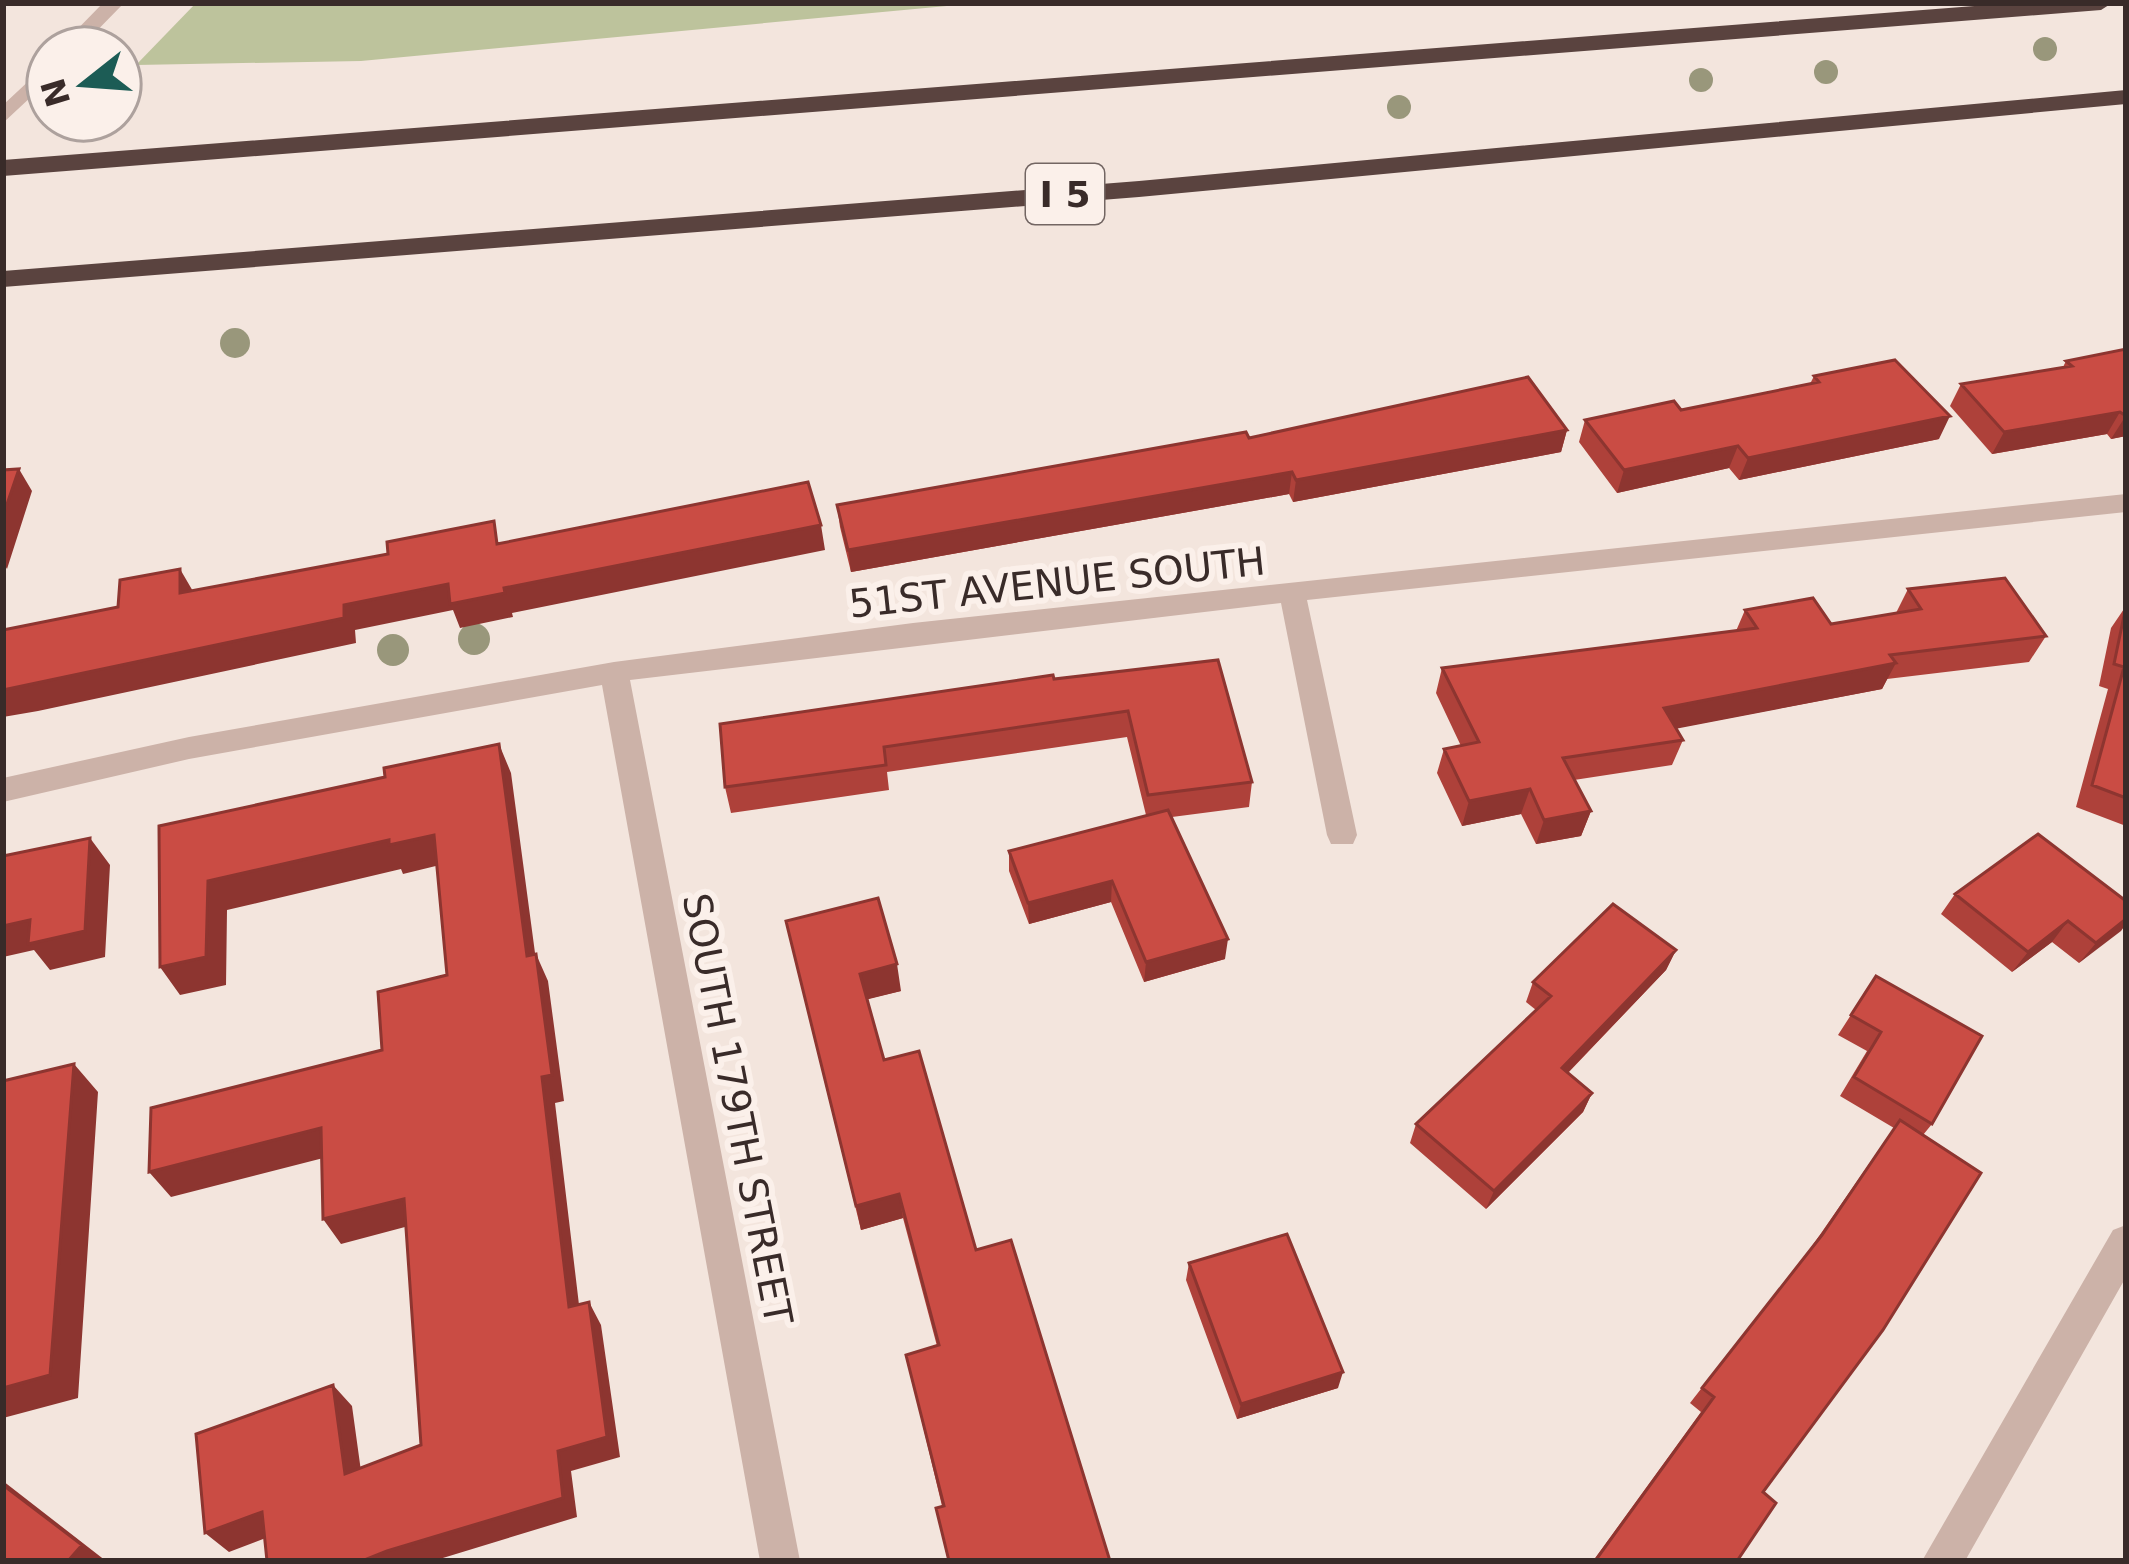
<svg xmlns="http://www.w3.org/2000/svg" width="2129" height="1564" viewBox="0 0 2129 1564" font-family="'DejaVu Sans',sans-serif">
	<rect width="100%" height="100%" fill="#f3e5dd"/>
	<path fill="#bdc39c" d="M196,3h783l-618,58 -225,4z"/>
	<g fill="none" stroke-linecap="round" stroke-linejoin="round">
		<path fill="#ccb2a8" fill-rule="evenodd" d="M103,3h21l-44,45h-21z
			M48,63v18l-45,42v-18z
			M2126,494v18l-819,88 50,235 -4,9h-22l-4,-9 -46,-232 -651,77 170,881h-40l-158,-876 -413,74 -186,43v-24l186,-41 425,-75 299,-39z
			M2126,1225v52l-161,284h-43l191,-331z"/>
		<path fill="#5a433f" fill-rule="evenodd" d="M2013,3h99l-11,7 -2098,166v-16z
			M2126,90v14l-987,93 -1136,90v-16l1136,-90z"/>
	</g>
	<g fill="#99977b">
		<circle cx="2045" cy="49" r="12"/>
		<circle cx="1826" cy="72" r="12"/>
		<circle cx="1701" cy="80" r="12"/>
		<circle cx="1399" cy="107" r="12"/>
		<circle cx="235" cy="343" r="15"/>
		<circle cx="474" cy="639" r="16"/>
		<circle cx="393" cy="650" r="16"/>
	</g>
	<path fill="#ae413a" d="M2126,349v87l-15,3 -4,-5 -115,20 -42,-48 11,-22 102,-17 3,-6z
		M1814,376l125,63 -200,41 -10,-12 -112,25 -38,-51 6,-22 96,-10 129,-26z
		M1567,430l-6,22 -268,50 -4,-8 -438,78 -11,-45 -3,-22 412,-67z
		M1908,589l138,47 -17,26 -142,17 -5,10 -206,39 7,12 -11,25 -98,15 17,31 -10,25 -45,8 -15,-30 -59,12 -25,-53 7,-24 17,-3 -25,-53 6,-25 294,-37 9,-21 86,14 65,-11z
		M2126,606v220l-50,-19 32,-118 -9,-3 12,-58z
		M1218,660l34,122 -3,25 -77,10 53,142 -81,23 -33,-80 -82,22 -20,-53v-20l137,-36 -19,-78 -240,35 2,18 -158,23 -6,-26 329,-108z
		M1955,894l171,7v23l-47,39 -27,-21 -40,30 -71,-58z
		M792,948l109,43 -34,8 17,61 92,190 134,311h-162l-12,-53 6,-2 -36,-151 31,-9 -34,-128 -42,12z
		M1676,950l-10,20 -98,103 24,20 -9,19 -97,97 -76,-66 6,-19 120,-114 -10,-8 7,-20z
		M1876,976l56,148 -9,11 -160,357 -26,69h-144l108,-149 -11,-9 118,-151 86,-124 -54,-32 27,-45 -29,-16z
		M1189,1263l149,125 -101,31 -51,-139z"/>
	<path fill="#8d3530" d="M2120,412l-13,22 -115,20 12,-22z
		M1950,416l-11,23 -200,41 9,-22z
		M2126,416v20l-15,3 14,-22z
		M1567,430l-6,22 -268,50 3,-22z
		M1738,446l-9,22 -112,25 7,-23z
		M19,469l13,22 -25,78 -4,-7v-46z
		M1292,472l-3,22 -438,78 -3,-22z
		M821,525l4,25 -313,63 1,4 -53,11 -7,-18 -98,20 1,13 -318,68 -35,6v-27l341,-85 104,-21 56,4z
		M180,569l14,24h-14z
		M1896,663l-14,26 -228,44 10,-25z
		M499,744l12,29 28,210 -12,-27z
		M1530,789l-9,25 -59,12 7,-25z
		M1591,811l-10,25 -45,8 8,-24z
		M434,835l14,28 -45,11 -2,-5 -174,41 -1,75 -46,10 -20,-28 48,-86 181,-41z
		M90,838l20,27 -5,92 -55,13 -16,-20 -31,7v-31l27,-6z
		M1112,881l-1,21 -82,22 -1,-21z
		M2126,919v5l-5,7 -42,32 17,-20z
		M2068,921l-16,21 -40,30 16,-20z
		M1228,939l-3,20 -81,23 2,-20z
		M1676,950l-10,20 -113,118 9,-20z
		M536,954l12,27 16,120 -9,2 27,227 -13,-23 -27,-230z
		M897,964l4,27 -36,9 -5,-26z
		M74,1064l24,28 -20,306 -75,20v-30z
		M1592,1093l-9,19 -97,97 8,-18z
		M321,1128l18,26 -168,43 -22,-25z
		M899,1194l4,24 -42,12 -5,-24z
		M404,1199l16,24 -79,21 -18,-25z
		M589,1302l12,23 19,132 -49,14 6,46 -144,44h-71l25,-10 171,-100z
		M1343,1372l-5,16 -101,31 4,-15z
		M333,1385l19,21 12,87 -19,-19z
		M3,1481l103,80h-38l-65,-76z
		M262,1512l22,19 -55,21 -24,-19z"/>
	<path fill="#ca4c44" stroke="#8d3530" stroke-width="3" d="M2126,349v67l-6,-4 -116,20 -43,-48 111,-18 -6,-5z
		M1895,360l55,56 -202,42 -10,-12 -114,24 -39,-50 89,-19 7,9 138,-28 -5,-6z
		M1528,377l39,53 -271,50 -4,-8 -444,78 -11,-45 409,-73 3,6z
		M19,469l-16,47v-46z
		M808,482l13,43 -317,63 1,5 -55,11 -2,-20 -104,21v13l-341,72v-60l115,-23 2,-27 60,-11v24l208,-39 -1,-12 107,-21 3,23z
		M2005,578l41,58 -156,19 6,8 -232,45 19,32 -120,18 28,53 -47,9 -14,-31 -61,12 -25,-52 35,-7 -37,-74 315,-40 -12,-18 68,-12 18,26 90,-15 -13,-20z
		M2126,606v192l-34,-13 32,-118 -10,-3z
		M1218,660l34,122 -104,13 -20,-84 -244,36 2,18 -161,22 -5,-63 333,-49 1,4z
		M499,744l28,212 9,-2 16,121 -10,2 27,230 20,-5 18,135 -49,14 5,47 -176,53 -25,10h-95l-5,-49 -57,21 -9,-99 137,-49 12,89 76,-29 -17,-246 -81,20 -2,-91 -172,44 2,-64 231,-58 -4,-58 69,-17 -13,-140 -45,10v-5l-181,41 -2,76 -46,10 -1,-141 226,-49 -1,-9z
		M1168,810l60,129 -82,23 -34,-81 -84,22 -19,-52z
		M2038,834l88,67v18l-30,24 -28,-22 -40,31 -73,-58z
		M90,838l-5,93 -57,13 2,-24 -27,6v-70z
		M878,898l19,66 -37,10 24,86 35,-9 57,199 35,-10 99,321h-161l-13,-53 8,-2 -38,-151 33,-10 -40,-151 -43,12 -70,-285z
		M1613,904l63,46 -114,118 30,25 -98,98 -78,-67 135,-128 -18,-14z
		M1876,976l106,60 -50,88 -78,-47 27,-45 -30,-17z
		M74,1064l-24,311 -47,13v-307z
		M1900,1120l81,53 -98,157 -120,162 13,11 -39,58h-142l119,-164 -12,-9 120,-153z
		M1287,1234l56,138 -102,32 -52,-141z
		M3,1485l79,60 -14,16h-65z"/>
	<g text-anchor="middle" stroke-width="12" stroke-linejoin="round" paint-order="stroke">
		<rect fill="#fbf0ea" stroke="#736663" stroke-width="3" x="1026" y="164" width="78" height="60" rx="9"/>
		<g font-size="36" font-weight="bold" fill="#392b29">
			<text x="1065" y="207">I 5</text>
		</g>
		<g font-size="39" fill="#392b29" stroke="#fbf0ea">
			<text transform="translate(1057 582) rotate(-6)" y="14">51ST AVENUE SOUTH</text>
			<text transform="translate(738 1109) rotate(79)" y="14">SOUTH 179TH STREET</text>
		</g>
	</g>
	<rect width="2129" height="1564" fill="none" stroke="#392b29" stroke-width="12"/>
	<g transform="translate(84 84) rotate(253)"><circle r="57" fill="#fbf0ea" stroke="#ada19d" stroke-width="3"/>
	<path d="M0-9L21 45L0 30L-21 45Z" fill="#1c5c55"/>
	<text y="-18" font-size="33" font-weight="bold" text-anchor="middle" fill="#392b29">N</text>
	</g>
</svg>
